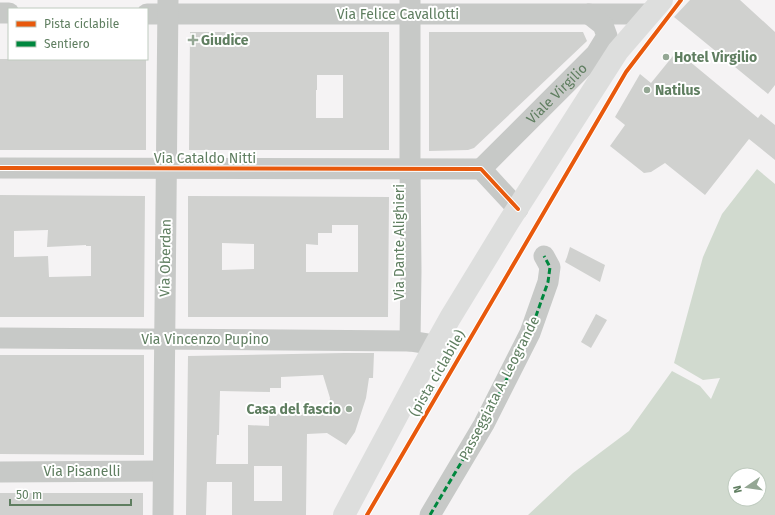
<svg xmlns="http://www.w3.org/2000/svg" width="775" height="515" viewBox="0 0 775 515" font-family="'Fira Sans',sans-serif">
	<rect width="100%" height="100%" fill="#f5f3f4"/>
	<path fill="#d1dacf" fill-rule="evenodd" d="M757,169l18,15v331h-247l45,-42 56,-42 43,-60 28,15 11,13 9,-21 -17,2 -29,-17 29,-106 19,-43zM735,475h24v24h-24z"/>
	<path fill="#d0d1cf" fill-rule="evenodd" d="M690,0h50l35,32v53l-7,9 -94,-77z
		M190,32h199v118h-200zM317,75h26v43h-27v-28h1z
		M429,32h154l4,9 -113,107 -6,2 -39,1z
		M677,51l81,67 3,-4 14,11v35l-26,-21 -44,56 -40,-32 -14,9 -7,1 -34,-27 15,-21 -10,-8 25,-43 11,9z
		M0,59h146v91h-146z
		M0,195l145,1 -1,121h-144zM48,230l-1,17 39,-2v1h5v30l-42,1 -1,-21 -34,1v-26z
		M188,196l201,1 -1,120h-200zM332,225h26v47h-52v-28l12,1v-12h14zM222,243l32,1v25l-32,1z
		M570,247l35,18 -5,17 -35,-20 2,-5z
		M596,314l11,6 -16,28 -10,-6z
		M344,353h30l-1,25h-4l-3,20 -11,34 -9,13 -19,-12 -20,1 -1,81h-74v-33h-25l-1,33h-20l2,-159zM323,375l7,23 -1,7 -3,4 -6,3 -51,2v12l-21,-1v39h-32l1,-29h2l1,-44 50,1v-4h11v-11zM254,466h28v35h-28z
		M0,355h144v100l-144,-1z
		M0,493h143v22h-143z"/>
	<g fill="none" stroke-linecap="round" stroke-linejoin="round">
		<g stroke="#c7c9c7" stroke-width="21">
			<path d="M0,13h9"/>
			<path d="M147,14h503"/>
			<path d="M0,168l481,1 37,40"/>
			<path id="s1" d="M481,169l115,-115 11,-18 -4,-11 -14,-11"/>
			<path d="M0,338l410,3 25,4"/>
			<path d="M410,341l1,-70 -1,-102v-168"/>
			<path d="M0,472l163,-1"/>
			<path d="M163,515l5,-515"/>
			<path d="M430,515l54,-91 46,-91 18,-51 2,-15 -6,-11"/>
		</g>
		<path stroke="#dddedd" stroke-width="22" d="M344,515l91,-170 15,-27 58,-95 110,-172 44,-51"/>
		<path stroke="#00873e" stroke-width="3" stroke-dasharray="6 3" stroke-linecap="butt" d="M430,515l54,-91 46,-91 18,-51 2,-15 -6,-11"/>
		<g stroke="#fff" stroke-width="6">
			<path id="cycleway" d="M0,168l481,1 37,40
				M367,515l259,-443 55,-72"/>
		</g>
		<use href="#cycleway" stroke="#e8590c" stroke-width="4"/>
	</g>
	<g fill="#94a794" stroke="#fff" stroke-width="1.5">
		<path d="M191 34h4v4h4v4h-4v4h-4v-4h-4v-4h4z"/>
		<circle cx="666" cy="57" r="4"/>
		<circle cx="647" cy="90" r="4"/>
		<circle cx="349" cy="409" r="4"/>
	</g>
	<g text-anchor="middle" stroke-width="4" stroke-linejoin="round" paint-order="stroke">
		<g font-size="14" fill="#5f7e60" stroke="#fff">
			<text x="398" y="19">Via Felice Cavallotti</text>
			<text dy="5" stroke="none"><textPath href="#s1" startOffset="107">Viale Virgilio</textPath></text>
			<text x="205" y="163">Via Cataldo Nitti</text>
			<text transform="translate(399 242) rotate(-90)" y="5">Via Dante Alighieri</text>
			<text transform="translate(165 258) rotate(-89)" y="5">Via Oberdan</text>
			<text x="205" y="344">Via Vincenzo Pupino</text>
			<text transform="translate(437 373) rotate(-60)" y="5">(pista ciclabile)</text>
			<text transform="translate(499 388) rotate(-63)" y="5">Passeggiata A. Leogrande</text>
			<text x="82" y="476">Via Pisanelli</text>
		</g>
		<g font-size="14" font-weight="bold" fill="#5f7e60" stroke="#fff" text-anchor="start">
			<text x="201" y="45">Giudice</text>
			<text x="674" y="62">Hotel Virgilio</text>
			<text x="655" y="95">Natilus</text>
			<text x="341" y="414" text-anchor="end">Casa del fascio</text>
		</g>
	</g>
	<rect x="8" y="8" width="140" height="52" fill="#ffffff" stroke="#bfcbbf"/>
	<rect x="16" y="21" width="20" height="6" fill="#e8590c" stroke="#bfcbbf"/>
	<text x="44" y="28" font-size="12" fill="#5f7e60">Pista ciclabile</text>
	<rect x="16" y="41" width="20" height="6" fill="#00873e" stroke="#bfcbbf"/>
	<text x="44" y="48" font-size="12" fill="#5f7e60">Sentiero</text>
	<g transform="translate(747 487) rotate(257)"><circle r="19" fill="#ffffff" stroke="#bfcbbf"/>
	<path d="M0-3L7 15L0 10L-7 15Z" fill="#94a794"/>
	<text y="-6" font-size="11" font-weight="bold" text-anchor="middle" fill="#5f7e60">N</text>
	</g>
	<path d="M10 499v6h121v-6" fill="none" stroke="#5f7e60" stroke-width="2"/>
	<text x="16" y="499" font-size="12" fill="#5f7e60" stroke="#ffffff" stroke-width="3" paint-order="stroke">50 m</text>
</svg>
